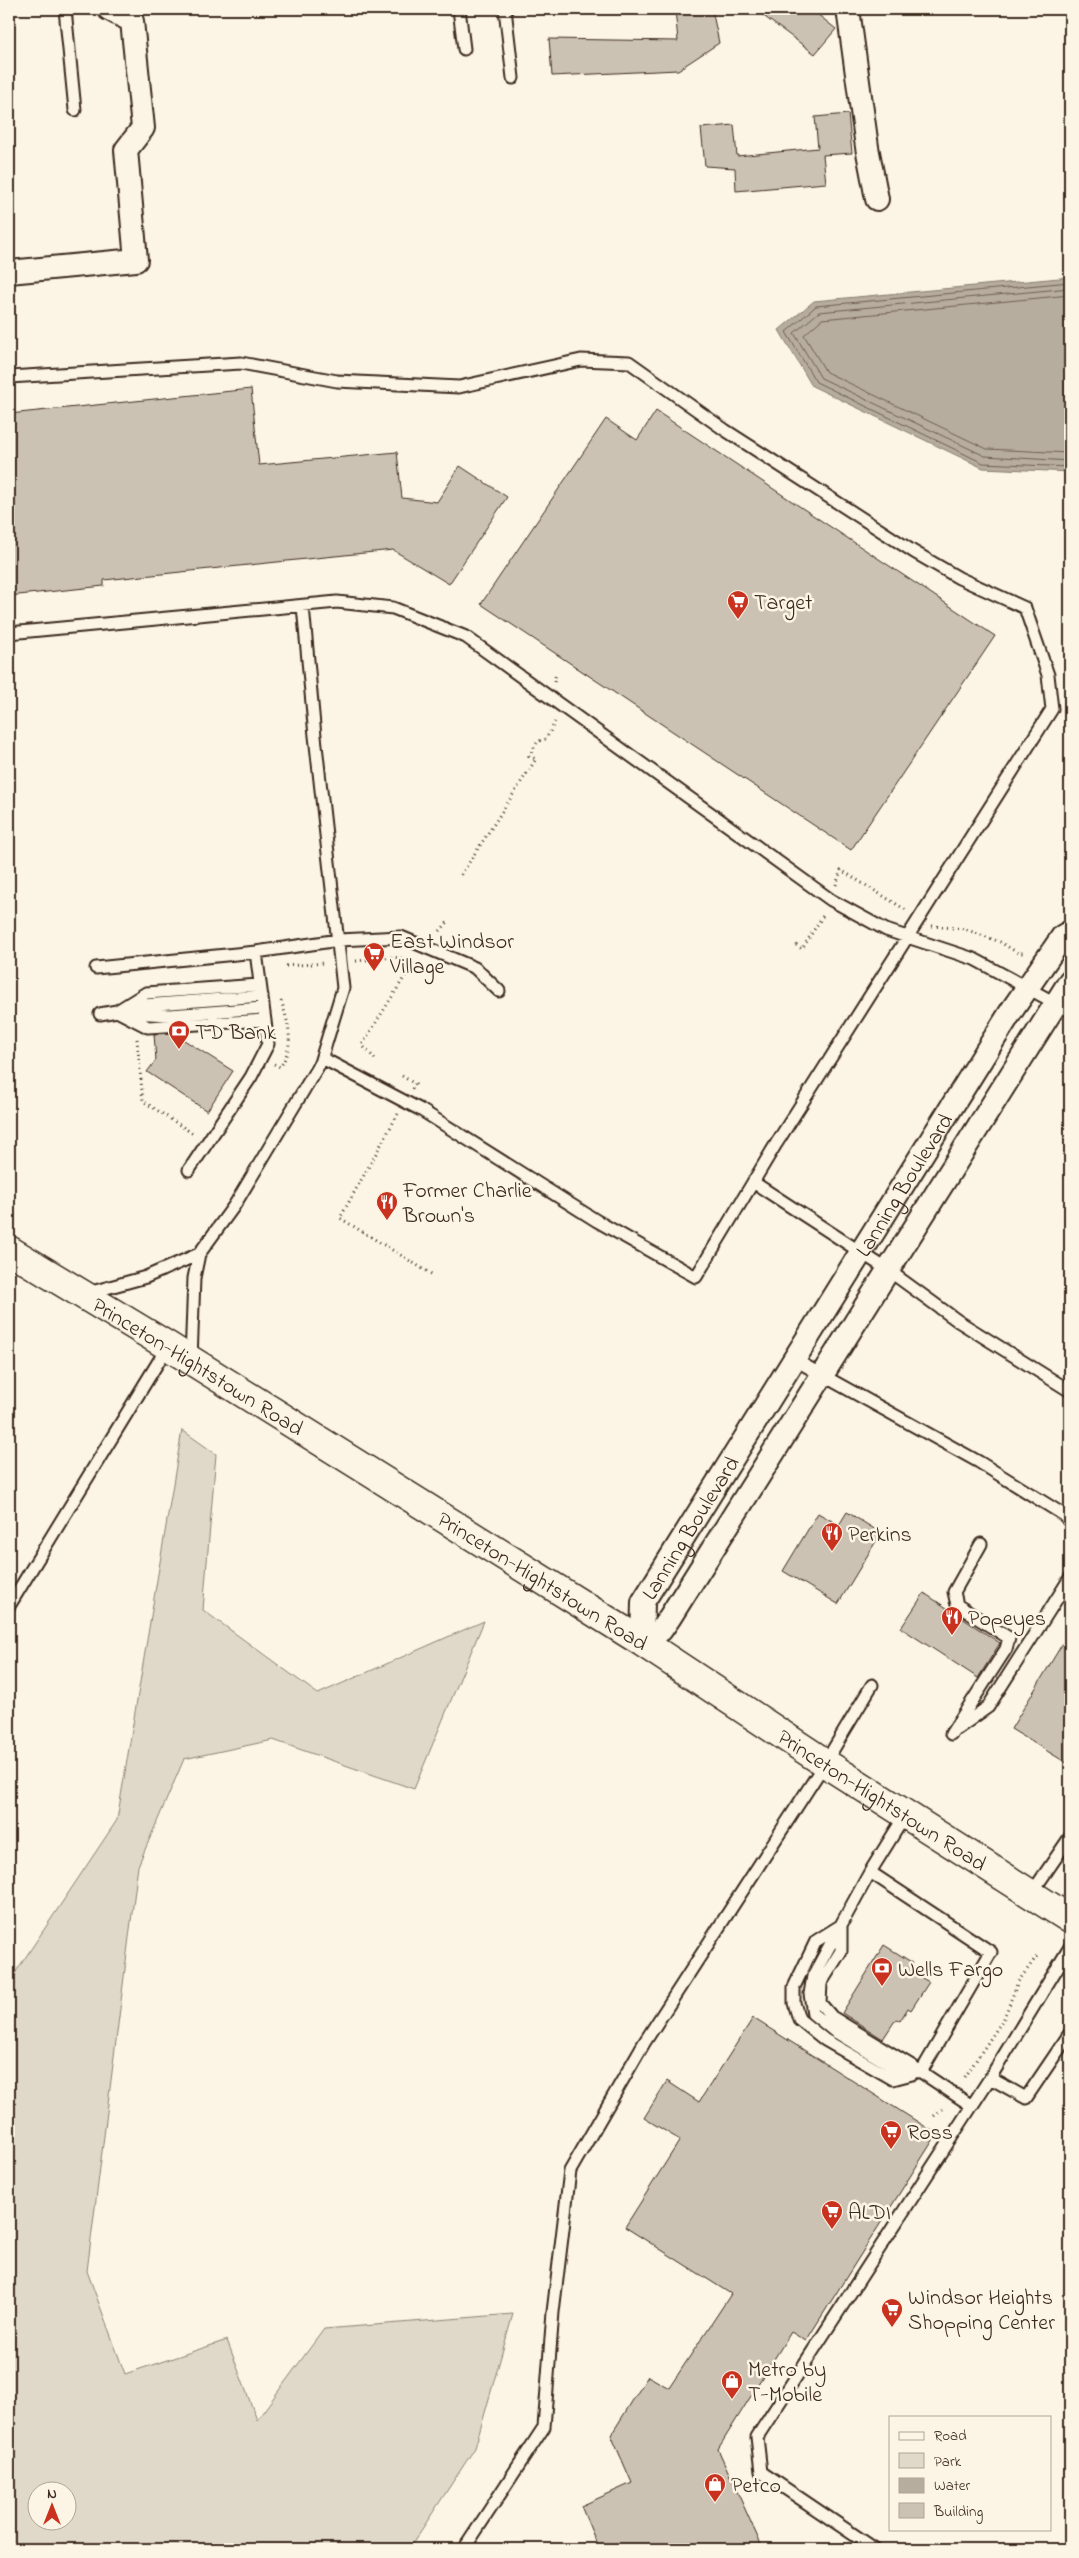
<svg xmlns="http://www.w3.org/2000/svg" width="1079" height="2558" viewBox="0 0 1079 2558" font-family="'Indie Flower',sans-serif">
	<rect width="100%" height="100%" fill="#fcf5e5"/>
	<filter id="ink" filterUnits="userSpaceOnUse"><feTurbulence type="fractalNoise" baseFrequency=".02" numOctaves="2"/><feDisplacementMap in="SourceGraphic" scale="10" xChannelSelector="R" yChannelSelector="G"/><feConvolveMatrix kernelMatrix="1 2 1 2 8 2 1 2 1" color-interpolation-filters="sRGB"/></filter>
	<g filter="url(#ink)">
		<path fill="#e0d8c8" stroke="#8e8173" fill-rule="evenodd" d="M182,1430l34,24 -13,156 115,84 166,-73 -70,168 -141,-49 -89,19 -46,107 -51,405 38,103 102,-34 30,80 67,-91 189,-15 -38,134 -66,101h-400v-567l108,-162zM38,2490h30v30h-30z"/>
		<path fill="#b7ad9e" stroke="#85796b" d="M1070,277v195l-87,-4 -171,-82 -33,-56 35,-29z"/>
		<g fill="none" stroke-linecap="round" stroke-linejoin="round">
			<path stroke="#6d5e51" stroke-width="1" d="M1070,282l-254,24 -30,26 30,50 167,81 87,4
				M1070,288l-251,24 -25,21 27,45 164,78 85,5
				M1070,295l-248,24 -18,16 22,37 161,77 83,4"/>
		</g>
		<path fill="#ccc2b3" stroke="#3b2a1e" d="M675,9h37l7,34 -41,27 -126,6 -3,-37 129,2z
			M754,9h57l25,20 -21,25z
			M848,114l4,39 -29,2 3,28 -90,8 -1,-23 -30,-2 -4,-38 33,-3 3,31 81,-8 -3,-31z
			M251,389l8,76 138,-13 5,46 35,4 23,-36 47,31 -58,87 -56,-34 -289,30v6l-95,10v-182z
			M656,411l339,225 -144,214 -370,-246 125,-185 31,21z
			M173,1033l60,38 -26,40 -60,-39 9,-12 -2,-26z
			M847,1512l34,21 -43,71 -55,-33 35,-58 21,12z
			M924,1593l76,50 -22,35 -77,-50z
			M1070,1631v134l-59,-36z
			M884,1945l29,18 -3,4 9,5 -2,3 12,7 -18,28 -3,-2 -8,13 -4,-2 -13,20 -41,-26z
			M753,2018l184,116 -131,207 -15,-9 -73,117 45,100h-164l-18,-43 51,-23 -21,-48 37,-59 21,12 62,-94 -106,-67 55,-87 -36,-22 23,-37 32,21z"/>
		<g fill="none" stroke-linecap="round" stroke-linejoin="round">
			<g stroke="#3b2a1e" stroke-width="15">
				<path id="lane" d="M65,9l10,101
					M459,9l5,40
					M505,9l8,69
					M9,377l232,-14 96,18 122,6 122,-27 48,2 96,68 189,122 45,26 66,30 23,67 4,34 -276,435 -80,133 -99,-56 -176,-111 -99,-52
					M9,633l328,-31 56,6 73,29 365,263 55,30 88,29 96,52
					M96,968l160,-16 83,-12 62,-3 74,31 24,23
					M124,1010l20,-5 118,-9
					M117,1011l29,-18 113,-8
					M128,1013l42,2 93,-7
					M100,1014l17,-3 31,16 117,-7
					M189,1170l62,-93 17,-33 -12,-92
					M753,1182l135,88 70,51 112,70
					M88,1293l58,-16 53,-23
					M191,1360l3,-82 5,-24 35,-48 86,-143 23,-75 -28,-252 -12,-130
					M795,1360l184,102 85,53 6,7
					M9,1606l159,-260
					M957,1729l31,-22 82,-129
					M951,1734l55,-85 3,-11 -52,-33 -3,-13 27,-48
					M906,1814l-36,58 121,80 -70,120 51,34
					M870,1872l-57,104 -3,18 3,20 21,17 65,39 22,2
					M1031,1894l39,-57
					M840,1926l-24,15 -22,46v16l5,16 26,21 68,39 19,-5
					M841,1926v25l-20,32 -1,20 12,14 88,54
					M990,2078l36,20 44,-65
					M464,2549l80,-122 9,-115 17,-141 74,-128 181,-280 47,-78
					M875,2549l-114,-77 -4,-35 233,-359 80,-131"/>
			</g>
			<g stroke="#3b2a1e" stroke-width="26">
				<g id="street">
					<path d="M848,9l19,138 10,52"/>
					<path d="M9,272l127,-12 -10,-110 17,-22 -11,-107 -23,-12"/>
					<path id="s1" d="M642,1642l1,-40 369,-592 51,-74 7,-4"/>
					<path d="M642,1642l19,-12 9,-13 400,-636"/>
				</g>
			</g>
			<g stroke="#3b2a1e" stroke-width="31">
				<g id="secondary">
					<path id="s2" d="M9,1250l159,96 474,296 183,121 245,156"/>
				</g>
			</g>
			<path stroke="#3b2a1e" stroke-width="3" stroke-dasharray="1 4" stroke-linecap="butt" d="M554,682l2,-9
				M461,875l75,-116 -7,-3 9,-15 8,-2 9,-17
				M836,885l5,-15 65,40
				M932,926l33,3 35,13 18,11h8
				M440,931l9,-10
				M796,945l6,4 22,-35
				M356,961l37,-4 14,2
				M286,966l39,-3
				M137,1039l6,62 52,34
				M375,1059l-13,-14 53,-85
				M274,1064l6,3c16,-23 8,-45 0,-70
				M402,1076l13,8 -3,5
				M398,1114l-58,104 93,57
				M965,2077l39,-59 14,-36 19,-26
				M934,2116l8,-7"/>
			<use href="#lane" stroke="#fcf5e5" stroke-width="11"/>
			<use href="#street" stroke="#fcf5e5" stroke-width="22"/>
			<use href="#secondary" stroke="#fcf5e5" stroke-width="28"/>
		</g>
	</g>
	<defs>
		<g id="supermarket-pin" transform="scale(1.125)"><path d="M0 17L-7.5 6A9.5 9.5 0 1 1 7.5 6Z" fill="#c8321e" stroke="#fcf5e5"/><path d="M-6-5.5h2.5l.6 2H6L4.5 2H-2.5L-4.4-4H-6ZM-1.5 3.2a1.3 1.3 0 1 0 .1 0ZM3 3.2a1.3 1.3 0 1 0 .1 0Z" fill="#fff"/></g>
		<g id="bank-pin" transform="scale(1.125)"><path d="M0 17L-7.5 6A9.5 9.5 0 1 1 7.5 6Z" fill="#c8321e" stroke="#fcf5e5"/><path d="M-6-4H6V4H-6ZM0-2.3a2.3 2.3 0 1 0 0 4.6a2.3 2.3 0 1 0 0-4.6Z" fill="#fff"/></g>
		<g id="restaurant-pin" transform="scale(1.125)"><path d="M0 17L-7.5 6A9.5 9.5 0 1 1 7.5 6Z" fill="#c8321e" stroke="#fcf5e5"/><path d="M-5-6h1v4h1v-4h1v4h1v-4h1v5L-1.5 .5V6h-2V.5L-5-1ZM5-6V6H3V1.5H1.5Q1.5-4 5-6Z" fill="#fff"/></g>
		<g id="shop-pin" transform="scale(1.125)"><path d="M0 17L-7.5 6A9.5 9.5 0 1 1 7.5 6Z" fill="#c8321e" stroke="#fcf5e5"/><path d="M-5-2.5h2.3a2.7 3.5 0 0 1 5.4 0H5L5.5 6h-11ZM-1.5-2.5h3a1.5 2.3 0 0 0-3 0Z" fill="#fff"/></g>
	</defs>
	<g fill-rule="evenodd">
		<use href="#supermarket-pin" x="738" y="601"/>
		<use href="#supermarket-pin" x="374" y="953"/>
		<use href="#bank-pin" x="179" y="1031"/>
		<use href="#restaurant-pin" x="387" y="1202"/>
		<use href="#restaurant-pin" x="832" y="1533"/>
		<use href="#restaurant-pin" x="952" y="1617"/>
		<use href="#bank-pin" x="882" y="1968"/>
		<use href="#supermarket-pin" x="891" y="2131"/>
		<use href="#supermarket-pin" x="832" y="2211"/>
		<use href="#supermarket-pin" x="892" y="2309"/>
		<use href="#shop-pin" x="732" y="2381"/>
		<use href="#shop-pin" x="715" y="2484"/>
	</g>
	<g text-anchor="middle" stroke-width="5" stroke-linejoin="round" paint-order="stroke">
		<g font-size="22" fill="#3b2a1e" stroke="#fcf5e5" text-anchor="start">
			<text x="754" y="609">Target</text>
			<text x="390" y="948">East Windsor<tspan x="390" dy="25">Village</tspan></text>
			<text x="195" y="1039">TD Bank</text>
			<text x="403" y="1197">Former Charlie<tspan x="403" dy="25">Brown's</tspan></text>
			<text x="848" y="1541">Perkins</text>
			<text x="968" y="1625">Popeyes</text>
			<text x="898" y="1976">Wells Fargo</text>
			<text x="907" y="2139">Ross</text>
			<text x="848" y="2219">ALDI</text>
			<text x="908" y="2304">Windsor Heights<tspan x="908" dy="25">Shopping Center</tspan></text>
			<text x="748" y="2376">Metro by<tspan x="748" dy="25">T-Mobile</tspan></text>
			<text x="731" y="2492">Petco</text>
		</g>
		<g font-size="22" fill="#3b2a1e" stroke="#fcf5e5">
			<text dy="8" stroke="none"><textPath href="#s1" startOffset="532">Lanning Boulevard</textPath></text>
			<text dy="8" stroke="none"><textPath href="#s2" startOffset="222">Princeton-Hightstown Road</textPath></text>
			<text dy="8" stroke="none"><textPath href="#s1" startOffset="128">Lanning Boulevard</textPath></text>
			<text dy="8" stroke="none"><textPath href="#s2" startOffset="628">Princeton-Hightstown Road</textPath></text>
			<text dy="8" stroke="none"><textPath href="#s2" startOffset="1032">Princeton-Hightstown Road</textPath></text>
		</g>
	</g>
	<rect width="1079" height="2558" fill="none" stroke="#fcf5e5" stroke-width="30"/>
	<rect x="15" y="15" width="1049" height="2528" fill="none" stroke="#3b2a1e" stroke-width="2" filter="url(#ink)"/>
	<rect x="889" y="2416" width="162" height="115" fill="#fcf5e5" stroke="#afa495"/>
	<rect x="899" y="2432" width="25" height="8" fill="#fcf5e5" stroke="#afa495"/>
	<text x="934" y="2440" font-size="15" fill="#3b2a1e">Road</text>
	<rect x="899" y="2453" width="25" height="15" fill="#e0d8c8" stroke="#afa495"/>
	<text x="934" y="2466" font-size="15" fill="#3b2a1e">Park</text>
	<rect x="899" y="2478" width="25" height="15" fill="#b7ad9e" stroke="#afa495"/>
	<text x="934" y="2490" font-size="15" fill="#3b2a1e">Water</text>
	<rect x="899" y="2503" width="25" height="15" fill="#ccc2b3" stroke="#afa495"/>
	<text x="934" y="2516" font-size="15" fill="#3b2a1e">Building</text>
	<g transform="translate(52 2506)"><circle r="24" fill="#fcf5e5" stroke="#afa495"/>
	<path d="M0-4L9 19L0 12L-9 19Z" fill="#c8321e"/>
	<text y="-8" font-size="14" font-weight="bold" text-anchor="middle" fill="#3b2a1e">N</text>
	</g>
</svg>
